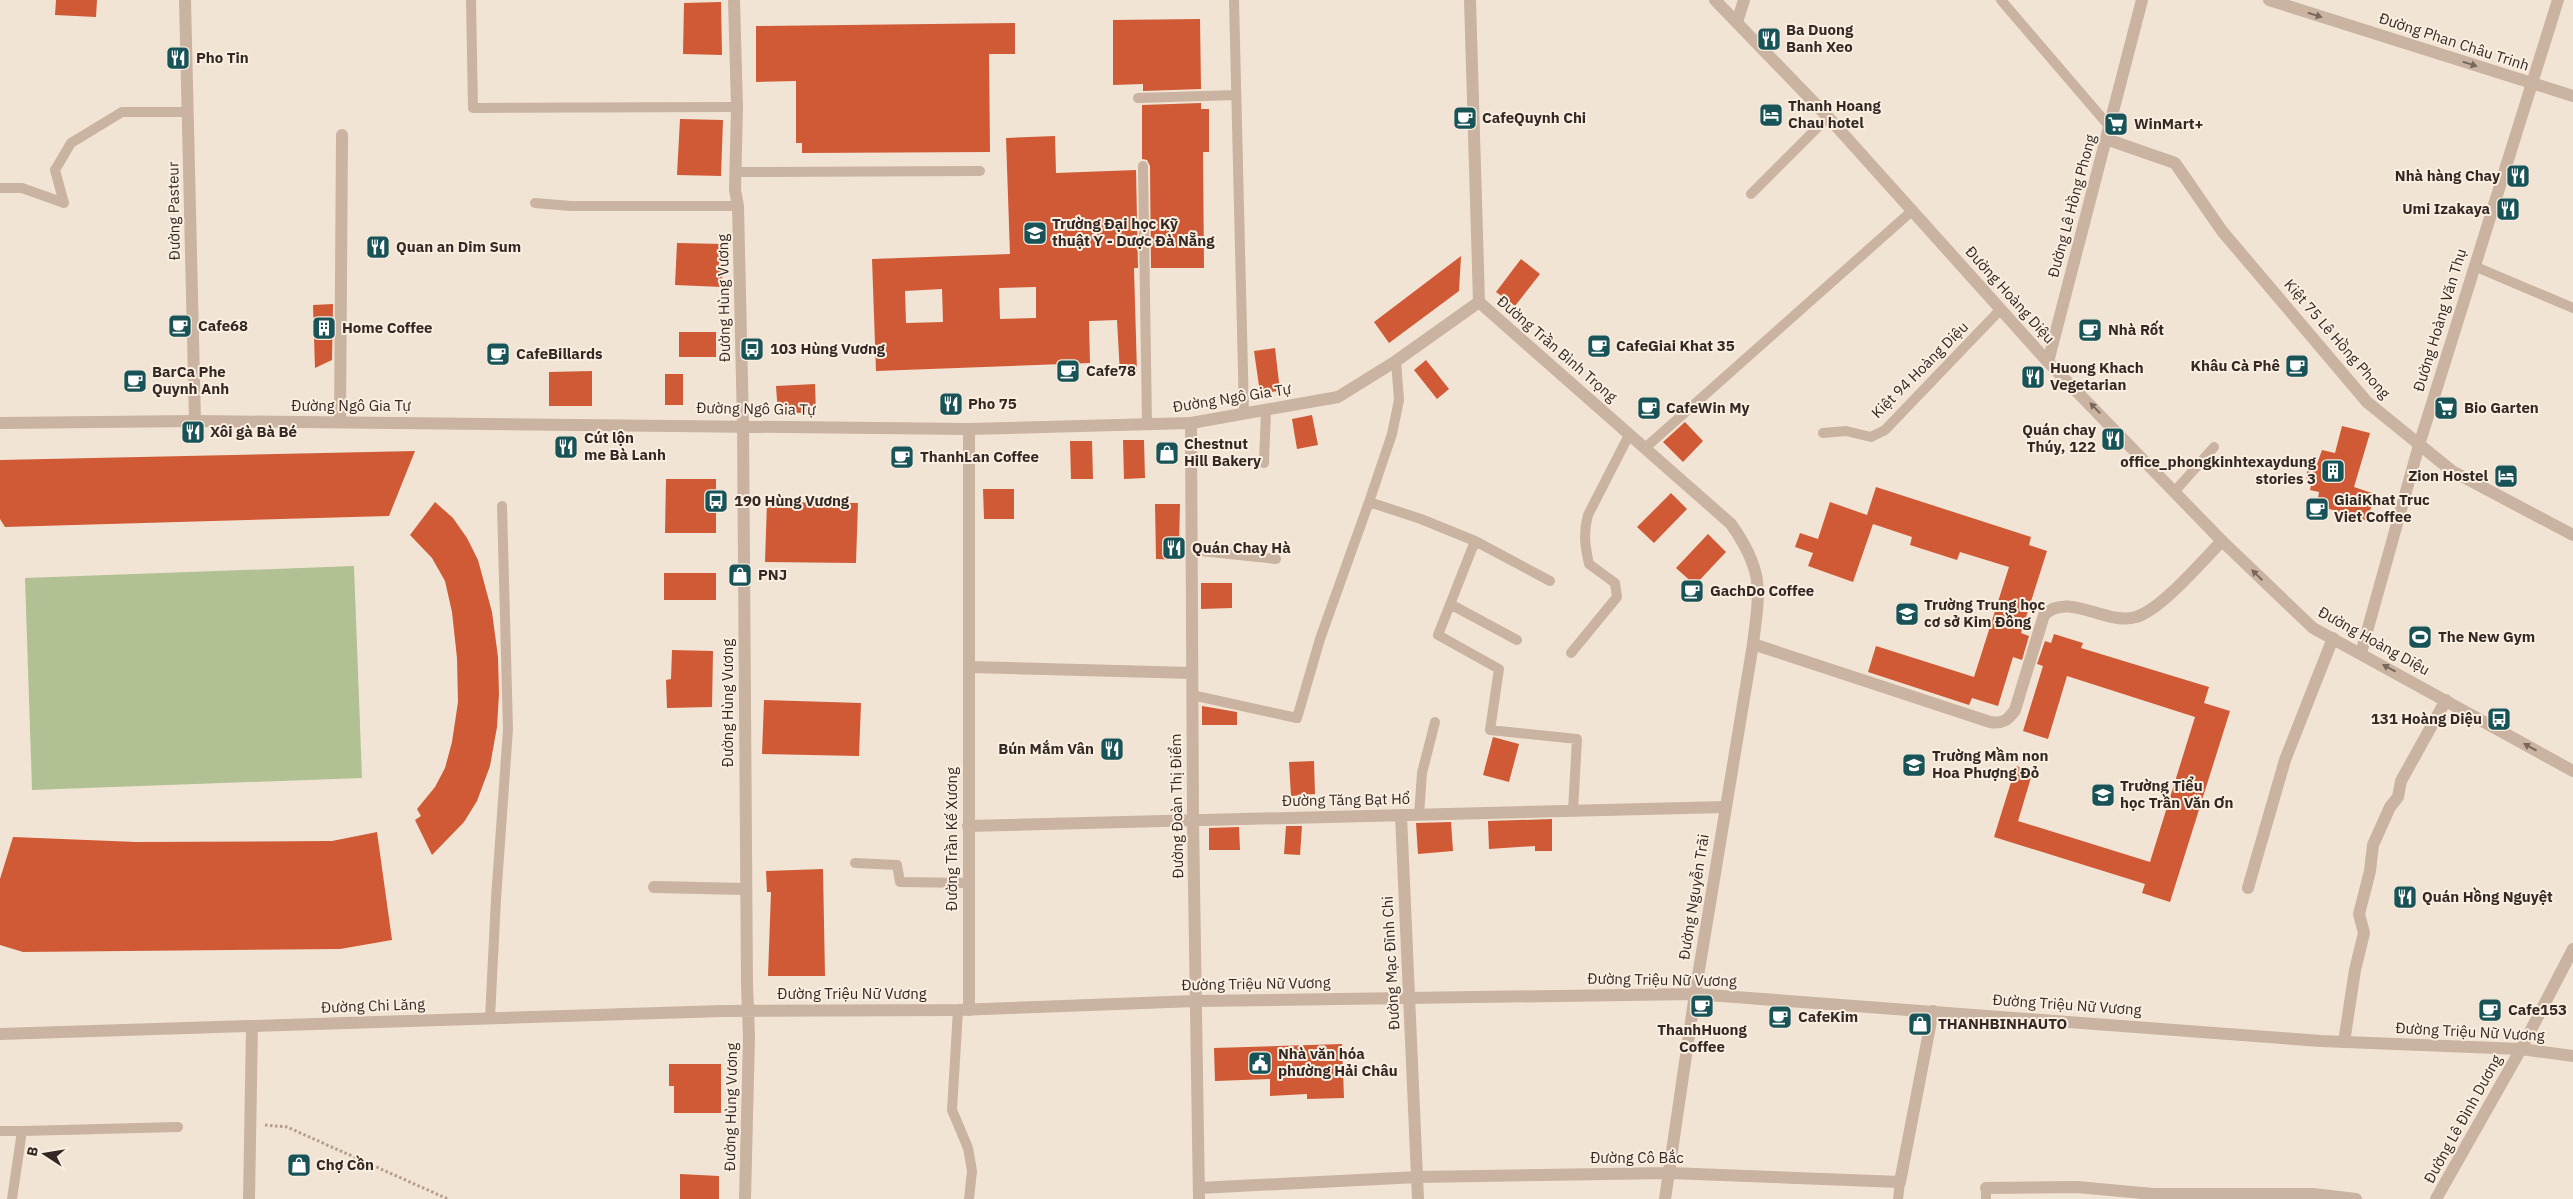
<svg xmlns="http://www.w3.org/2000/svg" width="2573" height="1199" viewBox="0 0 2573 1199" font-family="'IBM Plex Sans',sans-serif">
	<rect width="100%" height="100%" fill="#f2e4d4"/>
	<path fill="#b2c194" d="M354,566l8,212 -330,12 -7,-212z"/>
	<path fill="#cf5a35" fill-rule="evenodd" d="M56,0h41l-1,17 -41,-2z
		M721,2l1,53 -39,-1 1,-51z
		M1200,19l1,70 -58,2v-7l-30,1v-65z
		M1015,23v31h-26l1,98 -188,1v-10h-6v-62l-40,1v-56z
		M1201,103v6h8v43h-6l1,116h-53l-1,-102 -3,-6 -5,-1v-54z
		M680,119l43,1 -2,56 -44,-1z
		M1055,136l1,37 80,-3 2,98h-4l3,105 -17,1 -3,-54 -28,1 1,42 -214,8 -4,-112 138,-5 -4,-116zM1036,287v31l-36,1 -1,-31zM942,289l1,33 -37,1 -1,-32z
		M677,243l46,1 -1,43 -47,-2z
		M1461,256l-2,35 -70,52 -15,-21z
		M1521,259l19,15 -25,32 -19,-14z
		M333,304l-1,56 -17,8 -2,-63z
		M679,332h37v25h-37z
		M1275,348l5,43 -20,2 -6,-42z
		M1426,360l23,29 -12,10 -23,-29z
		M592,371v35h-43v-34z
		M665,374h18v31h-18z
		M815,384l1,28 -38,2 -2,-28z
		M1312,415l6,30 -21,4 -5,-30z
		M1685,422l18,19 -20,21 -20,-20z
		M2342,426l28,7 -16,54 21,7 -8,27 -50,-16 2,-13 -9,-2 2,-11 -6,-1 3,-16 8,2 5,-14 13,3z
		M1123,440h21l1,38 -21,1z
		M1070,441h22l1,38h-22z
		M415,451l-26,65 -384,11 -5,-8v-59z
		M666,479h50v54h-51z
		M1876,487l155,50 -2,8 18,6 -26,82 8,3 -7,24 -9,-3 -15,49 -26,-8 -3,7 -101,-33 8,-26 98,31 35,-110 -49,-15 -3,8 -47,-15 2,-8 -39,-13 -20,58 -45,-16 5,-13 -18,-6 5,-14 18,6 12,-37 37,13z
		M983,489h31v30h-30z
		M1671,493l16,16 -33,34 -17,-16z
		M435,502l18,16 14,20 11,22 14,52 6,45 1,37 -2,33 -7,39 -13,35 -13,21 -32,33 -17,-35 6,-4 -4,-7 18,-22 10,-19 7,-26 6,-40 -1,-44 -5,-46 -7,-31 -13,-23 -22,-23z
		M767,502l91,1 -2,60 -91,-1z
		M1155,504h25l-1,40h3l-1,16 -25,-1z
		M1708,534l18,18 -31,33 -19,-17z
		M664,573h52v27h-52z
		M1201,583h31v25l-31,1z
		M2054,634l29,9 -2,5 128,39 -5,16 26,8 -60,191 -28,-9 3,-9 -151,-47 22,-71 17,5 -15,50 132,41 45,-145 -128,-41 -19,63 -25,-8 20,-65 -6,-2 8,-23 6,2z
		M672,650l41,1 -1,56 -45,1 -1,-28 5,-1z
		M764,700l97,3 -2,53 -97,-2z
		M1202,706l35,6v13h-35z
		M1493,737l26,7 -10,38 -26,-7z
		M1314,761l1,33 -24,2 -2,-34z
		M1552,819v32h-17v-5l-46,3 -1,-28z
		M1451,822l2,29 -35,3 -2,-31z
		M1286,826h16l-2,29 -16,-1z
		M1239,827l1,23h-31v-22z
		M377,832l15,108 -52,9 -317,3 -23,-7v-66l13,-42 123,5 196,-1z
		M823,869l2,107h-57l3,-84h-4l-1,-21z
		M1342,1044l2,54 -37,1v-5l-37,2v-17l-55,2 -1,-33z
		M669,1064h52v49h-47v-27h-5z
		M680,1174l39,2v23h-39z"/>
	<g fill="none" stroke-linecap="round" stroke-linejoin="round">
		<path stroke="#b69d8a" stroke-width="3" stroke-dasharray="2.5 2.5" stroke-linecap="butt" d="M265,1125l22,2 161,72"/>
		<path stroke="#cab3a0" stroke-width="10" d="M471,0l2,108 264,-1
			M1234,0l10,413
			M2001,0l108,126
			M1138,98l98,-3
			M1143,166l4,258
			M736,172l244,-1
			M0,188h22l42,15 -9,-33 16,-27 51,-31h66
			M1751,194l77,-77
			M535,203l36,3h167
			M2474,266l99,42
			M1823,433l23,-2 25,6 14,-7 116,-121
			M1645,448l268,-238
			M1264,463l2,-53
			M2175,491l39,-44
			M1369,502l23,-68 7,-34 -3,-39
			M1475,541l-37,94 61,34 -9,61 87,9 -4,72
			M1191,550l85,9
			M1450,604l67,36
			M1571,653l46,-56 -2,-14 -26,-19c-4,-18 -6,-31 -1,-49l41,-80
			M1192,695l105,23 23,-79 49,-137 52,17 54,22 75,40
			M1419,815l3,-42 13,-51
			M855,863l42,2 3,17 68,1
			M958,1010l-6,100 16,38 4,23 -3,28
			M490,1018l6,-119 12,-170 -6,-223
			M0,1131h22l-10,68
			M22,1131l156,-4
			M1898,1199l2,-17
			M1986,1199v-11"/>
		<path stroke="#cab3a0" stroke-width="12" d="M185,0l10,421
			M1737,22l7,-22
			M2106,139l69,24 47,68 145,171 85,69 121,64
			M2048,362l94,-362
			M340,422l2,-287
			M1191,423l2,398 6,378
			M1753,644l237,78c13,2 18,-2 25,-12l29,-95c24,-24 63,11 92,2 26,-8 66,-56 86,-76
			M2361,653l58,-208 139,-445
			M971,667l221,6
			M1401,815l17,384
			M968,826l757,-19
			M654,887l92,2
			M2248,888l37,-128 48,-122
			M969,1010v-581
			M2344,1042l11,-72 9,-37 -5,-19 11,-43 3,-26 17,-38 8,-10 3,-16 45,-81
			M1199,1188l219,-11 251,-4 231,9 33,-171
			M1986,1188l91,-1 76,7h160l43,5
			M249,1199l3,-173
			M1665,1199l30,-205
			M2436,1199l85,-150 52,-100"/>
		<path stroke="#cab3a0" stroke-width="12" d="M734,0l3,107 -2,83 3,16 5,219 4,560 2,52 -4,162
			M1470,0l9,302 252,222c33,47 29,65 22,120l-58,350
			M1715,0l113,117 220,245 174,179 91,87 260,143
			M2269,0l304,96
			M0,423l195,-2 774,8 222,-6 147,-26 58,-36 83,-59
			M0,1034l722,-23 236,-1 238,-9 499,-7 626,47 200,8 52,7"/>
	</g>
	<defs><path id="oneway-solid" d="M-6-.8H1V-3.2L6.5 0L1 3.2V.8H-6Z" transform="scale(1.25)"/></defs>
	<g fill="#77675c">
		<use href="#oneway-solid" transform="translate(2315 15) rotate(18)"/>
		<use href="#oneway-solid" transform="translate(2470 64) rotate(18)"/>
		<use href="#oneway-solid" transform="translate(2095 408) rotate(-134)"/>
		<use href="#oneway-solid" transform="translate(2257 575) rotate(-136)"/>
		<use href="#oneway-solid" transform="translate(2389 668) rotate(-151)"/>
		<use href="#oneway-solid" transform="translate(2530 747) rotate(-151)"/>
	</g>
	<defs>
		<g id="restaurant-square" transform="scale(1.25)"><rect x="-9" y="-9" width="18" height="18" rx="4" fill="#175357" stroke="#faeee0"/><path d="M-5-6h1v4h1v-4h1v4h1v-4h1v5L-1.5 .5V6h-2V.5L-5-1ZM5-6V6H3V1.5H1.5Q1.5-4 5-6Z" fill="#fff"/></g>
		<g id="hotel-square" transform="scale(1.25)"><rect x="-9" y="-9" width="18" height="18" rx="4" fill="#175357" stroke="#faeee0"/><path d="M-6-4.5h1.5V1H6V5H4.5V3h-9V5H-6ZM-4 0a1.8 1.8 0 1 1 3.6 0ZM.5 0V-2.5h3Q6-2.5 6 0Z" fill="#fff"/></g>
		<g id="cafe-square" transform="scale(1.25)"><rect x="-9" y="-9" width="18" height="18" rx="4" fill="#175357" stroke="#faeee0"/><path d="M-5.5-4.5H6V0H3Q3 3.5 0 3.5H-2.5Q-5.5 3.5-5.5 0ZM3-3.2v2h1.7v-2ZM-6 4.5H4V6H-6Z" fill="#fff"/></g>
		<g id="supermarket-square" transform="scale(1.25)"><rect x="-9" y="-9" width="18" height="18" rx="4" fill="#175357" stroke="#faeee0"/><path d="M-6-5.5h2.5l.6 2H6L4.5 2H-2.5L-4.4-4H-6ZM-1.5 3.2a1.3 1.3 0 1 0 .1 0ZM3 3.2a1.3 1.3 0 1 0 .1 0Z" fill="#fff"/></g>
		<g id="university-square" transform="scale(1.25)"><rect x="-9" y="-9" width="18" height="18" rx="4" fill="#175357" stroke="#faeee0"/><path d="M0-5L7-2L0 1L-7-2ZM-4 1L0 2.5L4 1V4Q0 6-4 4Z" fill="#fff"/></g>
		<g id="building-square" transform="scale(1.25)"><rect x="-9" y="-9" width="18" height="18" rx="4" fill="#175357" stroke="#faeee0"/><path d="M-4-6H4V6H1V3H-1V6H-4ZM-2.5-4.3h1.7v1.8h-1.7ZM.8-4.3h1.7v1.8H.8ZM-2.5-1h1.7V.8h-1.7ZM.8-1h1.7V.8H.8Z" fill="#fff"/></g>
		<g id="bus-square" transform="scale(1.25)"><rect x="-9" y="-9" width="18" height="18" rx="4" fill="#175357" stroke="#faeee0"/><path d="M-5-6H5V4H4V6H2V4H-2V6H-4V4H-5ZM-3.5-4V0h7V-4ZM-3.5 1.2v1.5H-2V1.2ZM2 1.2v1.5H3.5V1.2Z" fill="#fff"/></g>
		<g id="shop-square" transform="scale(1.25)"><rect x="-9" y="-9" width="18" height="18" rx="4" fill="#175357" stroke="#faeee0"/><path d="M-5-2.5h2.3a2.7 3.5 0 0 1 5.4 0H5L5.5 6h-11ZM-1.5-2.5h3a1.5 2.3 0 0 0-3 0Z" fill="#fff"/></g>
		<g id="school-square" transform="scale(1.25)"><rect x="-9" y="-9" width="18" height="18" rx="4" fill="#175357" stroke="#faeee0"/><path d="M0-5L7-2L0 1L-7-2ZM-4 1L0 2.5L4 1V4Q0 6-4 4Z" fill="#fff"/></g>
		<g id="stadium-square" transform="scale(1.25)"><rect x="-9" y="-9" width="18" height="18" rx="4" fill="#175357" stroke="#faeee0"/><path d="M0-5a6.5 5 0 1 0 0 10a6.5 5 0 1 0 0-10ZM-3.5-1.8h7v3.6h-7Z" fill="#fff"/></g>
		<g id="civic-square" transform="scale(1.25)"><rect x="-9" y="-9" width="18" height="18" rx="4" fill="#175357" stroke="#faeee0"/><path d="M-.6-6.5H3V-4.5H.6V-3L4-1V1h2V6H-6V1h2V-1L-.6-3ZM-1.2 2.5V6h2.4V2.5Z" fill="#fff"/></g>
	</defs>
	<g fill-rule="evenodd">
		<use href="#restaurant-square" x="1769" y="39"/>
		<use href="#restaurant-square" x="178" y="58"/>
		<use href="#hotel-square" x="1771" y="115"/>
		<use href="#cafe-square" x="1465" y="118"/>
		<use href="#supermarket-square" x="2116" y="124"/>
		<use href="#restaurant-square" x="2518" y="176"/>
		<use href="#restaurant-square" x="2508" y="209"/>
		<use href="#university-square" x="1035" y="233"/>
		<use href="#restaurant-square" x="378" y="247"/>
		<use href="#cafe-square" x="180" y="326"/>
		<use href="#building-square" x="324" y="328"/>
		<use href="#cafe-square" x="2090" y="330"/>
		<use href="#cafe-square" x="1599" y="346"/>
		<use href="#bus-square" x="752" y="349"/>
		<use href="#cafe-square" x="498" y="354"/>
		<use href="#cafe-square" x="2297" y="366"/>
		<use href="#cafe-square" x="1068" y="371"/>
		<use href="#restaurant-square" x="2033" y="377"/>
		<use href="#cafe-square" x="135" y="381"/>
		<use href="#restaurant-square" x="951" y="404"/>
		<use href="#cafe-square" x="1649" y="408"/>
		<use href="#supermarket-square" x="2446" y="408"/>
		<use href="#restaurant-square" x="193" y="432"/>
		<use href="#restaurant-square" x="2113" y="439"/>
		<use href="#restaurant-square" x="566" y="447"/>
		<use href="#shop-square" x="1167" y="453"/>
		<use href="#cafe-square" x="902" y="457"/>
		<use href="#building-square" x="2333" y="471"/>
		<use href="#hotel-square" x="2506" y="476"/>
		<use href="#bus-square" x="716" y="501"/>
		<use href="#cafe-square" x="2317" y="509"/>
		<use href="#restaurant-square" x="1174" y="548"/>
		<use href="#shop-square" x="740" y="575"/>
		<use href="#cafe-square" x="1692" y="591"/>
		<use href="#school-square" x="1907" y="614"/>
		<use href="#stadium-square" x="2420" y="637"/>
		<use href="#bus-square" x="2499" y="719"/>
		<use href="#restaurant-square" x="1112" y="749"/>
		<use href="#school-square" x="1914" y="765"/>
		<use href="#school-square" x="2103" y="795"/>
		<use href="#restaurant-square" x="2405" y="897"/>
		<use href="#cafe-square" x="1702" y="1006"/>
		<use href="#cafe-square" x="2490" y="1010"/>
		<use href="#cafe-square" x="1780" y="1017"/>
		<use href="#shop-square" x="1920" y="1024"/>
		<use href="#civic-square" x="1260" y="1063"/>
		<use href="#shop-square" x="299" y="1165"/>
	</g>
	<g text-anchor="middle" stroke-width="4" stroke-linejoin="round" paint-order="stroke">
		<g font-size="15" font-weight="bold" fill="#332824" stroke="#faeee0" text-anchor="start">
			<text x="1786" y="35">Ba Duong<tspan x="1786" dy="17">Banh Xeo</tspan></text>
			<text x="196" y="63">Pho Tin</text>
			<text x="1788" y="111">Thanh Hoang<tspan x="1788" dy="17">Chau hotel</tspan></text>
			<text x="1482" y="123">CafeQuynh Chi</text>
			<text x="2134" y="129">WinMart+</text>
			<text x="2500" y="181" text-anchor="end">Nhà hàng Chay</text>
			<text x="2490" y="214" text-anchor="end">Umi Izakaya</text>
			<text x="1052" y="229">Trường Đại học Kỹ<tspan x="1052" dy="17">thuật Y - Dược Đà Nẵng</tspan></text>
			<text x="396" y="252">Quan an Dim Sum</text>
			<text x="198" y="331">Cafe68</text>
			<text x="342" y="333">Home Coffee</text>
			<text x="2108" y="335">Nhà Rốt</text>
			<text x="1616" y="351">CafeGiai Khat 35</text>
			<text x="770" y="354">103 Hùng Vương</text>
			<text x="516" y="359">CafeBillards</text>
			<text x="2280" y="371" text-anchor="end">Khâu Cà Phê</text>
			<text x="2050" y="373">Huong Khach<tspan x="2050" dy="17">Vegetarian</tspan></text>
			<text x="1086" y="376">Cafe78</text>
			<text x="152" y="377">BarCa Phe<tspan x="152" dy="17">Quynh Anh</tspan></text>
			<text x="968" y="409">Pho 75</text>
			<text x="1666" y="413">CafeWin My</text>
			<text x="2464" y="413">Bio Garten</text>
			<text x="2096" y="435" text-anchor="end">Quán chay<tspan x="2096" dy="17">Thúy, 122</tspan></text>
			<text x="210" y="437">Xôi gà Bà Bé</text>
			<text x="584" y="443">Cút lộn<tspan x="584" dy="17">me Bà Lanh</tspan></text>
			<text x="1184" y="449">Chestnut<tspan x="1184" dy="17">Hill Bakery</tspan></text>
			<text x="920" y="462">ThanhLan Coffee</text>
			<text x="2316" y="467" text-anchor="end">office_phongkinhtexaydung<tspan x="2316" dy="17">stories 3</tspan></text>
			<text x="2488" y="481" text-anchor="end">Zion Hostel</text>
			<text x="2334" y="505">GiaiKhat Truc<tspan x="2334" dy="17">Viet Coffee</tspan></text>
			<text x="734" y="506">190 Hùng Vương</text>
			<text x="1192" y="553">Quán Chay Hà</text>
			<text x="758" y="580">PNJ</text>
			<text x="1710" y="596">GachDo Coffee</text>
			<text x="1924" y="610">Trường Trung học<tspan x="1924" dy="17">cơ sở Kim Đồng</tspan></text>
			<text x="2438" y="642">The New Gym</text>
			<text x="2482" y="724" text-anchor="end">131 Hoàng Diệu</text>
			<text x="1094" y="754" text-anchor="end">Bún Mắm Vân</text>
			<text x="1932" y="761">Trường Mầm non<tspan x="1932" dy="17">Hoa Phượng Đỏ</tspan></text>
			<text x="2120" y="791">Trường Tiểu<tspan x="2120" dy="17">học Trần Văn Ơn</tspan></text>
			<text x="2422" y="902">Quán Hồng Nguyệt</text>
			<text x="2508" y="1015">Cafe153</text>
			<text x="1798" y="1022">CafeKim</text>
			<text x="1938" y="1029">THANHBINHAUTO</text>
			<text x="1702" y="1035" text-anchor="middle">ThanhHuong<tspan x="1702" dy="17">Coffee</tspan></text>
			<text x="1278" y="1059">Nhà văn hóa<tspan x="1278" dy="17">phường Hải Châu</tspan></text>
			<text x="316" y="1170">Chợ Cồn</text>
		</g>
		<g font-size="15" fill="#332824" stroke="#faeee0">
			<text transform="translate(2454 42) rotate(18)" y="5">Đường Phan Châu Trinh</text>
			<text transform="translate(2072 206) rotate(-75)" y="5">Đường Lê Hồng Phong</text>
			<text transform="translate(174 211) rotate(-91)" y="5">Đường Pasteur</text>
			<text transform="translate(2010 295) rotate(48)" y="5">Đường Hoàng Diệu</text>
			<text transform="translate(724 298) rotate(-91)" y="5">Đường Hùng Vương</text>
			<text transform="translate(2440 320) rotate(-73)" y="5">Đường Hoàng Văn Thụ</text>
			<text transform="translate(2337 339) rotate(49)" y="5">Kiệt 75 Lê Hồng Phong</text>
			<text transform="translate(1557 349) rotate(41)" y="5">Đường Trần Bình Trọng</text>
			<text transform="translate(1920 370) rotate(-45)" y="5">Kiệt 94 Hoàng Diệu</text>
			<text transform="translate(1232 398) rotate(-9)" y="5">Đường Ngô Gia Tự</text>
			<text x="351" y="411">Đường Ngô Gia Tự</text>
			<text transform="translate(756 409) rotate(1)" y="5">Đường Ngô Gia Tự</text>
			<text transform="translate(2374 641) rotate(29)" y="5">Đường Hoàng Diệu</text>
			<text transform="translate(728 703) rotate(-90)" y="5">Đường Hùng Vương</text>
			<text transform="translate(1346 800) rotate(-1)" y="5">Đường Tăng Bạt Hổ</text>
			<text transform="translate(1177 806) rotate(-91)" y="5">Đường Đoàn Thị Điểm</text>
			<text transform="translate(952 839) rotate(-90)" y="5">Đường Trần Kế Xương</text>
			<text transform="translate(1694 897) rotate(-81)" y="5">Đường Nguyễn Trãi</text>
			<text transform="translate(1391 963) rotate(-93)" y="5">Đường Mạc Đĩnh Chi</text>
			<text transform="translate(1662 980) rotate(1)" y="5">Đường Triệu Nữ Vương</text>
			<text transform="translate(1256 984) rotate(-1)" y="5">Đường Triệu Nữ Vương</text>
			<text x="852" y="999">Đường Triệu Nữ Vương</text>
			<text transform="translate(2067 1005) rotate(4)" y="5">Đường Triệu Nữ Vương</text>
			<text transform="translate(373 1006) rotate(-2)" y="5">Đường Chi Lăng</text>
			<text transform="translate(2470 1032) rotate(3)" y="5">Đường Triệu Nữ Vương</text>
			<text transform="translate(731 1107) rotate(-89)" y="5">Đường Hùng Vương</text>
			<text transform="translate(2463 1119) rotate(-61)" y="5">Đường Lê Đình Dương</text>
			<text x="1637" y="1163">Đường Cô Bắc</text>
		</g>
	</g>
	<g transform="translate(45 1154) rotate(282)" stroke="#faeee0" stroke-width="4" paint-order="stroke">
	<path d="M0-4L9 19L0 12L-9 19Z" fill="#332824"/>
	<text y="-8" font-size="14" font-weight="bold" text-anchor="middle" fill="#332824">B</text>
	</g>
</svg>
